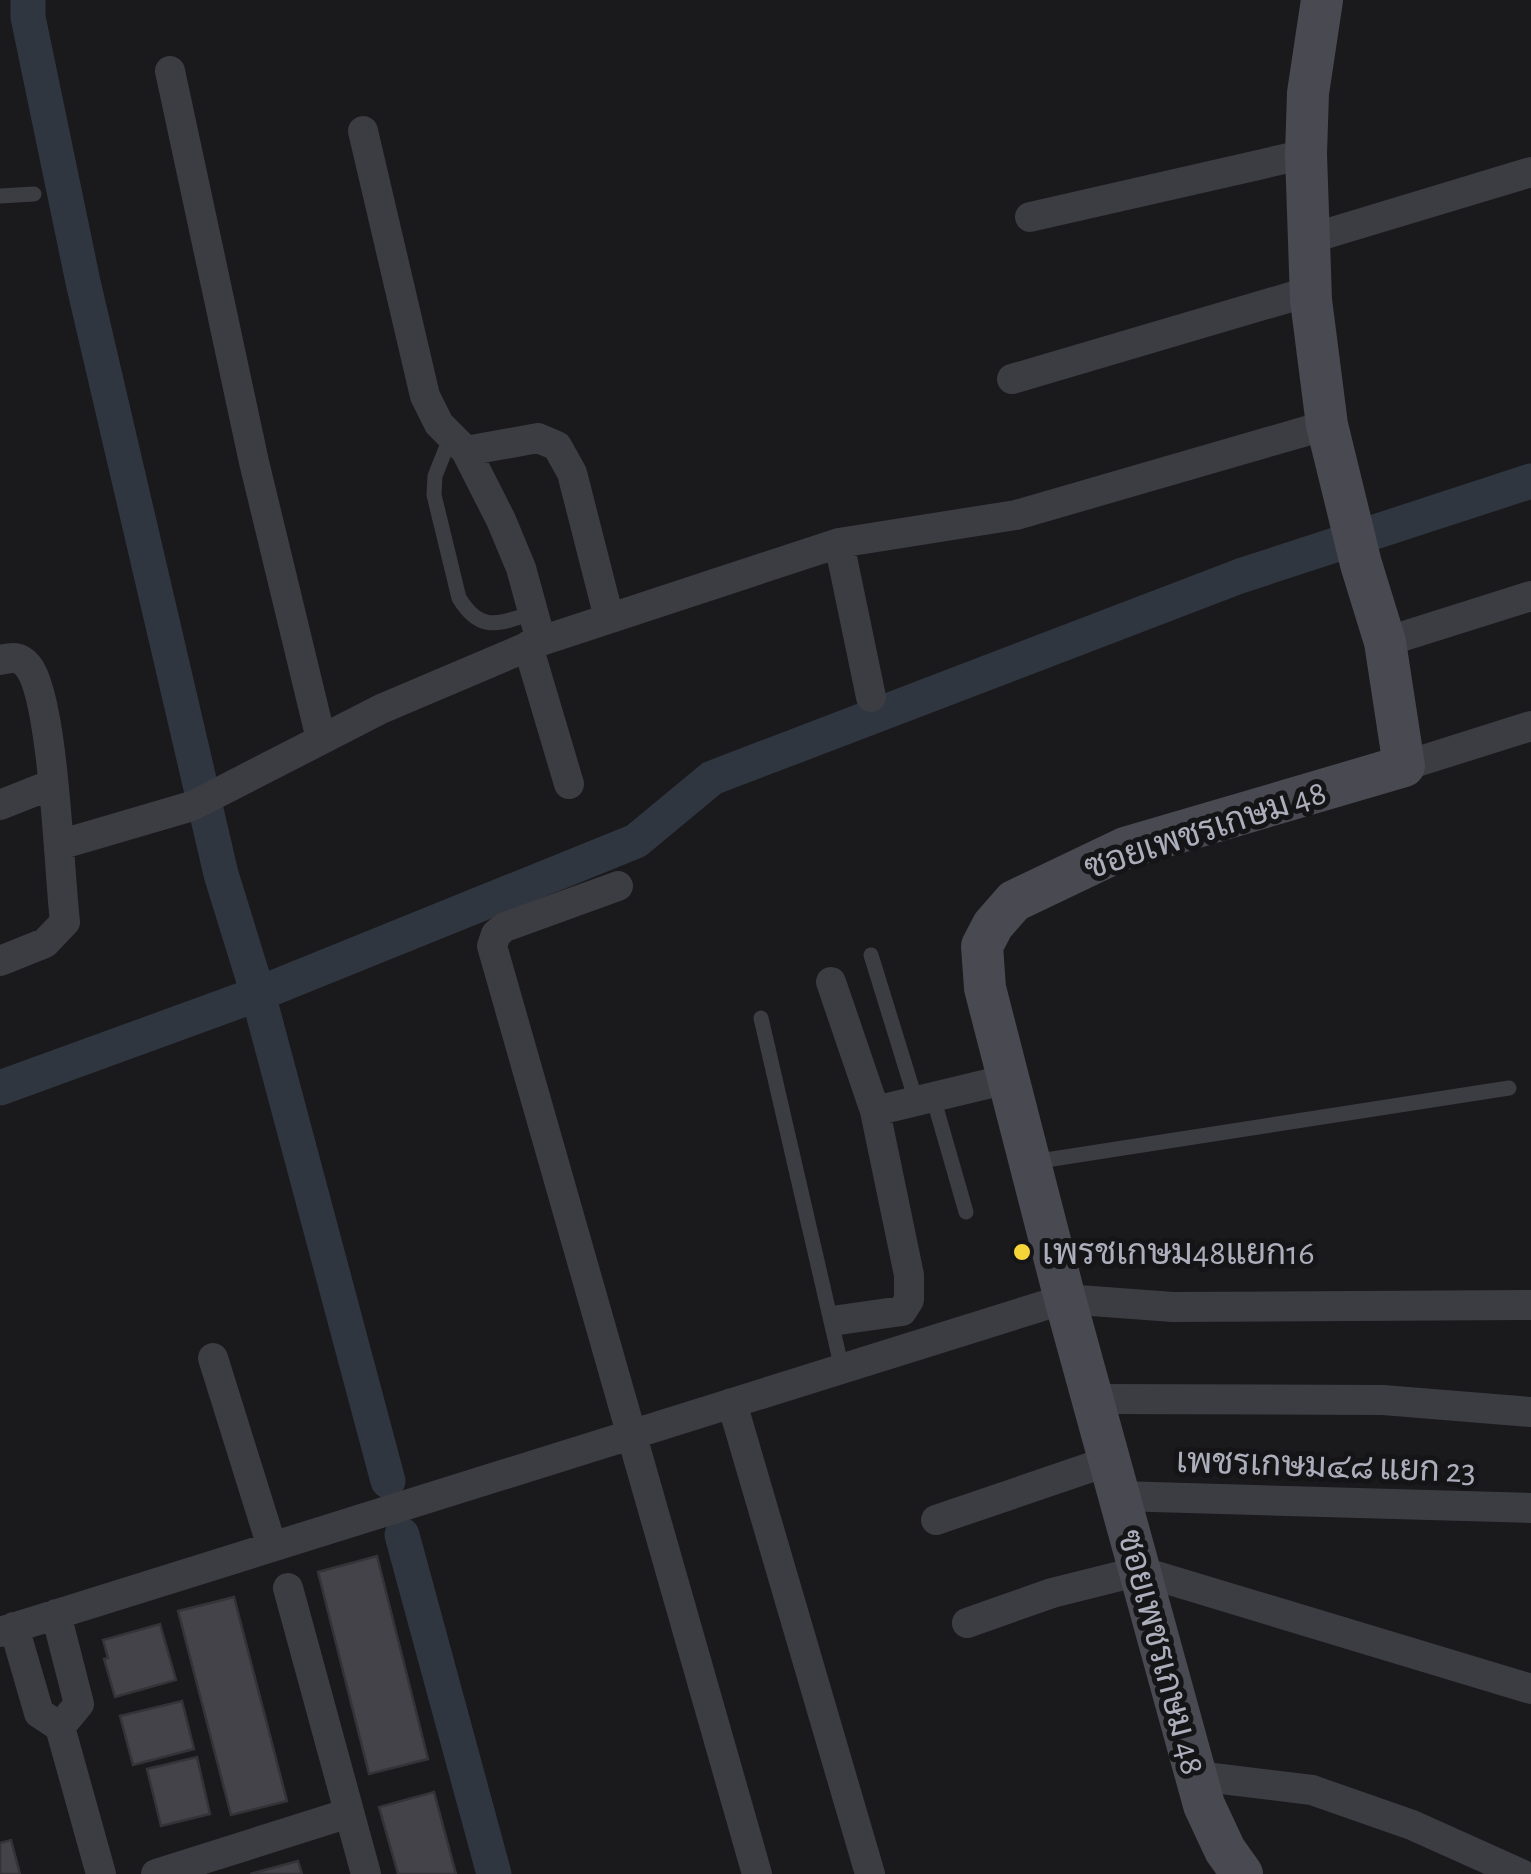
<svg xmlns="http://www.w3.org/2000/svg" width="1531" height="1874" viewBox="0 0 1531 1874" font-family="'Alegreya Sans',Sarabun,sans-serif">
	<rect width="100%" height="100%" fill="#1a191c"/>
	<g fill="none" stroke-linecap="round" stroke-linejoin="round">
		<path stroke="#2f3640" stroke-width="35" d="M28,0v17l55,265 138,592 37,120 130,487
			M0,1088l258,-94 378,-153 76,-63 528,-202 291,-95
			M402,1535l92,339"/>
	</g>
	<path fill="#444349" stroke="#343338" stroke-width="2.5" d="M377,1556l51,203 -59,15 -51,-202z
		M234,1597l53,204 -56,14 -53,-204z
		M160,1624l16,56 -61,17 -11,-38 4,-1 -5,-18z
		M182,1701l12,48 -61,16 -13,-49z
		M197,1757l13,57 -49,12 -14,-57z
		M434,1792l22,82h-58l-19,-67z
		M11,1840l9,34h-20v-31z
		M298,1861l4,13h-52z"/>
	<g fill="none" stroke-linecap="round" stroke-linejoin="round">
		<path stroke="#3c3c43" stroke-width="15" d="M0,196l34,-2
			M451,436l-16,40 -1,19 25,103c22,36 40,25 74,15
			M871,955l45,146
			M761,1018l81,351
			M933,1097l33,115
			M1033,1162l476,-74"/>
		<path stroke="#3c3c43" stroke-width="30" d="M170,71l84,391 67,277
			M363,131l62,265 14,28 27,27 35,69 20,48 20,73
			M1030,217l276,-63
			M1309,239l222,-67
			M1012,379l299,-88
			M466,451l72,-13 19,8 15,27 37,145
			M839,543l32,154
			M1385,642l146,-46
			M528,646l41,138
			M0,660c12,-3 20,-4 28,6 26,32 31,207 37,256l-20,21 -45,18
			M1404,766l127,-40
			M0,805l53,-21
			M59,845l133,-39 189,-97 160,-68 298,-98 177,-28 311,-90
			M618,886l-113,41 -9,7 -4,12 265,928
			M831,982l44,129 34,164v25l-7,11 -63,9
			M875,1111l133,-32
			M213,1358l59,189
			M1092,1399l291,1 148,12
			M732,1403l138,471
			M1119,1496l412,12
			M936,1520l173,-59
			M288,1588l78,286
			M56,1614l23,90 -19,23
			M967,1623l85,-30 88,-22 391,118
			M14,1627l25,86 21,14 41,147
			M0,1632l1065,-333 108,8 358,-2
			M1197,1776l115,14 100,35 109,49
			M156,1874l193,-61"/>
		<path stroke="#484951" stroke-width="42" d="M1242,1874l-17,-24 -21,-45 -139,-506 -80,-311 -3,-42 11,-21 21,-24 111,-53 279,-82 -19,-124 -24,-78 -34,-139 -16,-125 -5,-146 2,-61 14,-93"/>
	</g>
	<circle fill="#f4d439" stroke="#151417" stroke-width="4" cx="1022" cy="1252" r="10"/>
	<g text-anchor="middle" stroke-width="10" stroke-linejoin="round" paint-order="stroke">
		<g font-size="35" fill="#acaebb" stroke="#151417">
			<text transform="translate(1205 829) rotate(-18)" y="12">ซอยเพชรเกษม 48</text>
			<text transform="translate(1326 1465) rotate(2)" y="12">เพชรเกษม๔๘ แยก 23</text>
			<text transform="translate(1162 1652) rotate(75)" y="12">ซอยเพชรเกษม 48</text>
		</g>
		<g font-size="35" fill="#acaebb" stroke="#151417" text-anchor="start">
			<text x="1042" y="1264">เพรชเกษม48แยก16</text>
		</g>
	</g>
</svg>
